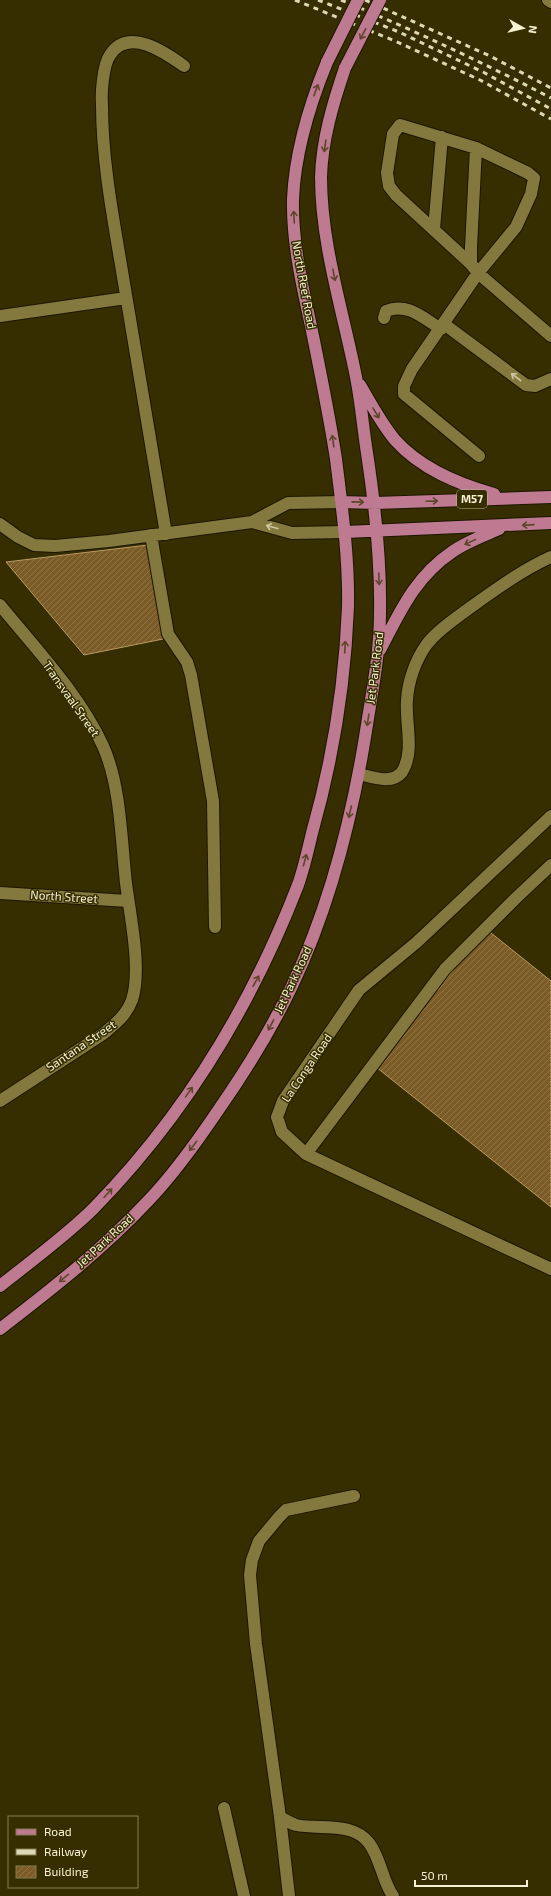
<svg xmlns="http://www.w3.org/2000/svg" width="551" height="1896" viewBox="0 0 551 1896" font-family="'Exo 2',sans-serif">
	<defs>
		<pattern id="building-hatch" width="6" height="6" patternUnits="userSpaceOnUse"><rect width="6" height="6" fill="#7b5c27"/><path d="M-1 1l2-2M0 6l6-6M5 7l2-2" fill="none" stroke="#8e7445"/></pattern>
	</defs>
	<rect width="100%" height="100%" fill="#362e00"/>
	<path fill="url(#building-hatch)" stroke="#ba9a64" d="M148,545l15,94 -79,16 -78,-93z
		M486,929l65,52v226l-175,-140z"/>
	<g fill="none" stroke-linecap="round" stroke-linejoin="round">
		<g stroke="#1c1600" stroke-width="14">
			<path id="minor" d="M548,0l3,2
				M434,229l8,-92
				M471,264l-75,-69 -7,-9 -2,-13 6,-39 7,-9 76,23 52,25 6,5 -3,16 -15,33 -38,46 -7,-9v-17l5,-99
				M0,316l126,-18
				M384,318l2,-7c21,-9 37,7 55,18
				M444,324l82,61 9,1 16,-7
				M479,456l-75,-62v-8l8,-17 66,-96 73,63
				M252,522l40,11 53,-1
				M0,524l18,13 16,8 21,1 54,-5 143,-19 36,-19 54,-1
				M166,534c-15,-88 -30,-176 -44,-263 -9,-54 -20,-111 -20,-166 -1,-12 1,-40 8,-50 18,-29 56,-2 74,11
				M151,535l17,99 19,28 4,13 22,126 2,126
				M0,605c36,44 79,89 103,141 18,40 18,94 23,137 4,32 16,87 6,117 -6,16 -17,24 -29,34l-103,67
				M359,774c13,3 33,11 43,-2 13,-20 3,-50 5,-72 1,-19 9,-41 20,-56 10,-13 24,-22 37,-32 28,-20 56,-41 87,-55
				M551,816l-134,126 -58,48 -76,111 -6,16 5,15 24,22 245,115
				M0,893l128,8
				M306,1154l139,-185 71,-71 35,-33
				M354,1496l-68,14 -7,7 -20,24 -7,19 -2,15 6,69 24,173c5,3 10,6 16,8 24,5 56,-4 73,18 12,16 13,37 24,53
				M224,1808l20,88
				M280,1817l9,79"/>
		</g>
		<g stroke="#1c1600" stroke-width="14">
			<path id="major" d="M360,385c11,19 21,38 35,55 26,29 63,44 99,54
				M342,502l33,1 176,-6
				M345,532l206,-9
				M380,650c20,-38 35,-73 72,-98 14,-10 31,-16 47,-23
				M0,1286c30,-24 67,-51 94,-78 90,-92 157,-202 204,-323 6,-17 10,-35 14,-52 21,-74 33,-149 36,-226 1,-49 -6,-99 -12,-148 -7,-45 -16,-89 -25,-133 -9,-41 -19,-84 -18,-127 2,-47 16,-93 34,-137
				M0,1329c52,-40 103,-80 148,-128 26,-27 48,-58 69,-89 28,-40 54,-82 75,-126 38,-80 60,-167 74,-255 6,-39 14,-78 14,-118 1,-53 -5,-107 -13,-160 -4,-25 -6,-51 -11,-76 -13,-66 -35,-133 -35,-200 1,-37 12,-74 24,-109"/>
		</g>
		<use href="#minor" stroke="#83783d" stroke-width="12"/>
		<use href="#major" stroke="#be7a90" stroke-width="12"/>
		<path stroke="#ddd8b7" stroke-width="3" stroke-dasharray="5 5" stroke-linecap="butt" d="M295,0l100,41 85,39 71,39
			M318,0l81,32 84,40 68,37
			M341,0c72,30 141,62 210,98
			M365,0l125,56 61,32"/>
		<g stroke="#1c1600" stroke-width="14" stroke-linecap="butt">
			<path id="major-bridge" d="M327,62l31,-62
				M345,68l35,-68"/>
		</g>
		<use href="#major-bridge" stroke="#be7a90" stroke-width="12"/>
	</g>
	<defs><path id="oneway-shaft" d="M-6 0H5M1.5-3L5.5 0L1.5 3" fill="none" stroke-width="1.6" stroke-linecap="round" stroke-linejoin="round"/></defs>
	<g stroke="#5f452b">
		<use href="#oneway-shaft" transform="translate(363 34) rotate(117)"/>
		<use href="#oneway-shaft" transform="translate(316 90) rotate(-70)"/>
		<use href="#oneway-shaft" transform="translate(325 146) rotate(98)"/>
		<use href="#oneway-shaft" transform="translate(294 217) rotate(-93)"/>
		<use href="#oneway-shaft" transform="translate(334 275) rotate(79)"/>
		<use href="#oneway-shaft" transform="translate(376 413) rotate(59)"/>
		<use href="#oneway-shaft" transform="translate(333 441) rotate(-98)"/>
		<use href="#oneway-shaft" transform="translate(432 501) rotate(-2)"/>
		<use href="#oneway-shaft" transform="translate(358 502) rotate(1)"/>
		<use href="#oneway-shaft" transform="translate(528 525) rotate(176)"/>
		<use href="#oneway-shaft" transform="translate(470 542) rotate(155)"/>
		<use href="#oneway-shaft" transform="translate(379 579) rotate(88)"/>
		<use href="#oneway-shaft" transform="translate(345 647) rotate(-87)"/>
		<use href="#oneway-shaft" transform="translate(368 720) rotate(99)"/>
		<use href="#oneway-shaft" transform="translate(350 812) rotate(103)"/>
		<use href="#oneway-shaft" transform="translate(305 860) rotate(-75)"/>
		<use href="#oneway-shaft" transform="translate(256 981) rotate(-61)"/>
		<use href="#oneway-shaft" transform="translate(271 1025) rotate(118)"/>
		<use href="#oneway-shaft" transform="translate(189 1092) rotate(-55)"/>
		<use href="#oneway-shaft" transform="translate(193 1146) rotate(128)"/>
		<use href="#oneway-shaft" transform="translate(108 1193) rotate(-48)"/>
		<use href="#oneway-shaft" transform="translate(64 1278) rotate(141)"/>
	</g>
	<g stroke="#cec79f">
		<use href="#oneway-shaft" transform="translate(516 377) rotate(-143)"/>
		<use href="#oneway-shaft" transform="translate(272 527) rotate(-165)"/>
	</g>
	<g text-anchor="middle" stroke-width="3" stroke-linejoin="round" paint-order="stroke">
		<rect fill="#362e00" stroke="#bdb794" stroke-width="1" x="457" y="490" width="30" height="18" rx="3"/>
		<g font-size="11" font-weight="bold" fill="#f7f2d4">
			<text x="472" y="503">M57</text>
		</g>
		<g font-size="12" fill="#f7f2d4" stroke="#362e00">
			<text transform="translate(304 285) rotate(80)" y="4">North Reef Road</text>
			<text transform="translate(375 668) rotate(-83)" y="4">Jet Park Road</text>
			<text transform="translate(71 699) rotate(55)" y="4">Transvaal Street</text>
			<text transform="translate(64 897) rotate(4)" y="4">North Street</text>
			<text transform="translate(293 980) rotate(-65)" y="4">Jet Park Road</text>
			<text transform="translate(81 1046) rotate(-34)" y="4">Santana Street</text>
			<text transform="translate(307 1068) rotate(-56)" y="4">La Conga Road</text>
			<text transform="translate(105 1241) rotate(-43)" y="4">Jet Park Road</text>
		</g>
	</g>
	<rect x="8" y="1816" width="130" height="72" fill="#362e00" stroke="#837c55"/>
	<rect x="16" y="1829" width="20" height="6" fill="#be7a90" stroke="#837c55"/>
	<text x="44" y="1836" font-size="12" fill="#f7f2d4">Road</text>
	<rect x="16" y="1849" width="20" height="6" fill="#ddd8b7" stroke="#837c55"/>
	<text x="44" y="1856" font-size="12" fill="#f7f2d4">Railway</text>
	<rect x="16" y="1866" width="20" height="12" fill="url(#building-hatch)" stroke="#837c55"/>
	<text x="44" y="1876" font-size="12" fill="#f7f2d4">Building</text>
	<g transform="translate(523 28) rotate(98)" stroke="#362e00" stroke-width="3" paint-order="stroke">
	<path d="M0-3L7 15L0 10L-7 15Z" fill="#f7f2d4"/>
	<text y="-6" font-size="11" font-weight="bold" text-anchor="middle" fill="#f7f2d4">N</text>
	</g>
	<path d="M415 1880v6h112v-6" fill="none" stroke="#f7f2d4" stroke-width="2"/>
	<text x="421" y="1880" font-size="12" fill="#f7f2d4" stroke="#362e00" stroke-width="3" paint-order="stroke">50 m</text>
</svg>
